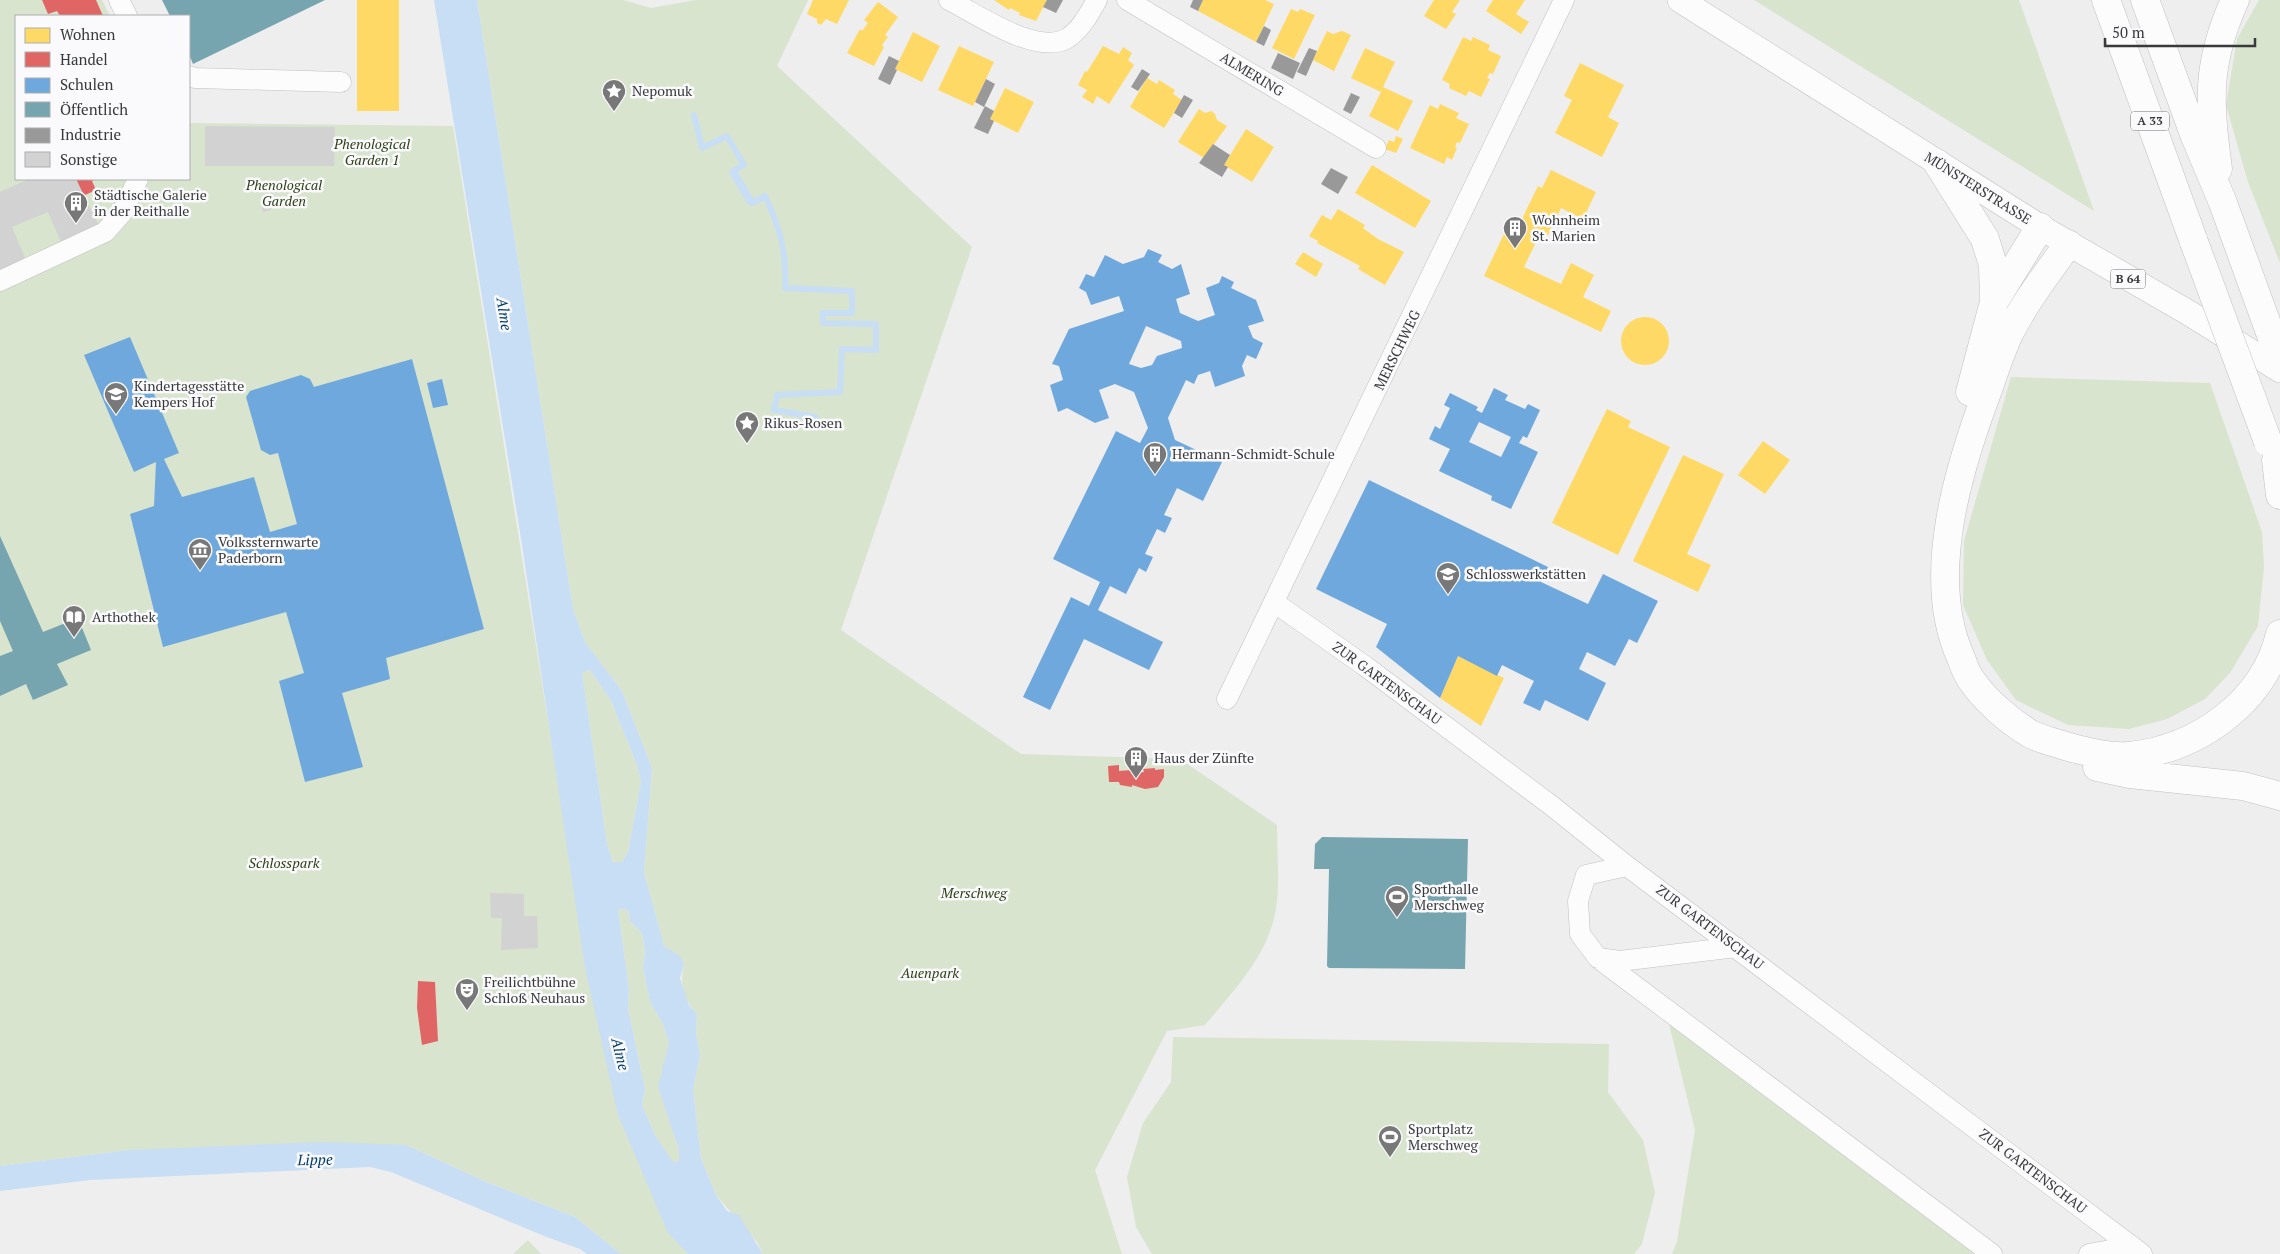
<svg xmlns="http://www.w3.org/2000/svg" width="2280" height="1254" viewBox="0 0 2280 1254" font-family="'PT Serif',serif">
	<rect width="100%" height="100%" fill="#eee"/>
	<path fill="#d8e4ce" d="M0,0h102l8,16h-94v163h173v-56l264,3 109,682 106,424 20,22h-67l-46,-37 -91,-36 -78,-36 -277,5 -129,16z
		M477,0h146l28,8 45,-8h112l-31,66 195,181 -131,383 180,124 159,5 97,66c0,27 3,58 -1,84 -8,47 -42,81 -71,116l-38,6 -72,139 27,84h-359l-6,-12 -41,-47 -15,-37 -8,-68 7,-35 -4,-23 1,-18c-13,-14 -18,-31 -13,-50l-20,-18 -20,-74 8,-104 -30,-77 -37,-49 -12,-33z
		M1754,0h265l75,211z
		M2259,0h21v263l-32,-81 -22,-77 11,-66z
		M2011,377l199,6 52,149 2,35 -6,59 -28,47 -25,26 -38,20 -38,10 -61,-4 -52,-25 -29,-40 -24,-55 1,-64z
		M590,670l21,31 26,64 4,17 -13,70 -6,10h-9l-6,-18 -25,-171z
		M618,909l10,1 2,11 12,12 3,17 -2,18 7,34 13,22 6,18 1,79 9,29v11l-6,2 -18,-28 -13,-30 3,-16 -17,-80 1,-20z
		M1669,1024l304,224v6h-301l5,-13 18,-111z
		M1173,1037l436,7 -1,48 35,48 12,53 -13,51 -8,10h-482l-16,-27 -9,-50 16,-54 28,-41z
		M528,1240l13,14h-28z"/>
	<path fill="#c8def4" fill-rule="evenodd" d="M434,0h43l96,609 12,33 37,49 30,77 -8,104 20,74 16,10 4,8 -4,14 9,27 8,9 -1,18 4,23 -7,35 8,68 15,37 11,16 12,4 24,39h-75l-20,-21 -50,-118 -33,-147 -63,-423zM590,670l21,31 26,64 4,17 -13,70 -6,10h-9l-6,-18 -25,-171zM618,909l10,1 2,11 12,12 3,17 -2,18 7,34 13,22 6,18 -11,45 21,63v11l-6,1 -18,-27 -13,-30 3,-16 -17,-80 1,-20z
		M736,169l19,32 -7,4 -19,-32z
		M323,1142l83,3 78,36 91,36 46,37h-34l-7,-5 -36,-13 -153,-64 -21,-5 -280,13 -90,11v-25l129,-16z"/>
	<path fill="#ffd966" d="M357,0h42v111h-42z
		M813,0h36l-12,24 -11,-5 -5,6 -4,-2v-4l-10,-5z
		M994,0h53l-11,21 -17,-6 1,-2 -10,-5 -1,2z
		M1203,0h62l9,4 -18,38 -58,-31z
		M1434,0h26l-8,12 4,2 -10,15 -22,-13z
		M1493,0h32l-9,14 13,8 -8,12 -35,-23z
		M878,2l20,15 -13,18 3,2 -6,8 2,2 -10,19 -27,-13 13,-24 2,2 6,-8 -4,-3z
		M1291,9l7,3 2,-3 15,6 -21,44 -22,-11z
		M1327,31l6,3 9,-3 9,4 -17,36 -21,-11z
		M913,32l27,14 -18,36 -27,-13z
		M1463,37l8,4 2,-4 17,8 -2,5 13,6 -8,18 -3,-1 -3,5 3,1 -9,18 -12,-6 -3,5 -17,-8 1,-4 -8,-4z
		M959,46l35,16 -21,44 -35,-16z
		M1103,46l16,8 4,-7 9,6 -4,7 6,5 -25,39 -12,-8 -4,8 -11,-7 5,-7 -9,-5 7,-14 2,1z
		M1365,48l30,14 -12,25 30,14 -15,30 -29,-15 12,-24 -30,-14z
		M1580,63l44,22 -16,32 11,6 -17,34 -47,-24 17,-33 -8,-4z
		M1147,78l10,6 2,-4 16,10 -2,4 9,6 -18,28 -34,-21z
		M1005,88l29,14 -16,31 -28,-14z
		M1440,104l19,9 -3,5 13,6 -9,19 -3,-1 -2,5 2,1 -5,12 -5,-3 -3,7 -34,-16 20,-43 8,4z
		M1199,109l6,4 6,-2 4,3 2,6 10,6 -23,32 -26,-16z
		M1246,129l28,18 -22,35 -28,-17z
		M1396,136l7,3 -7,14 -11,-4 4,-9 5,2z
		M1372,165l59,36 -16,27 -60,-35z
		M1551,170l45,22 -13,27 -22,-11 -13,27 -7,-3 -17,35 37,17 10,-21 23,12 -11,22 28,14 -10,21 -117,-56 28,-59 9,4 17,-35 4,2z
		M1338,209l27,16 -2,3 15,11 26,13 -19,33 -27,-16 2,-3 -43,-23 1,-2 -9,-5 13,-21 9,5z
		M1303,252l20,12 -7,13 -21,-13z
		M1621 341a24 24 0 1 1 48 0a24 24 0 1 1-48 0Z
		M1607,409l24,12 -3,6 42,20 -52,108 -66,-32z
		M1763,441l27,19 -25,34 -27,-19z
		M1683,455l41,19 -37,80 24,11 -13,27 -65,-31z
		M1458,656l46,22 -23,48 -41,-28z"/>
	<path fill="#e06666" d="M42,0h54l7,16h-43l-3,-5 -9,3z
		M76,179h19l-3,2 4,9 -13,6z
		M1119,765v6l12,-1v3l13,-1 -1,-3 12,-1v2l9,-1v8l-6,10 -13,2 -13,-4v2l-12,-2 -1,-3h-10l-1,-16z
		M418,981l17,1 3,59 -16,4 -5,-37z"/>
	<path fill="#6fa8dc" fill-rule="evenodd" d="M1148,249l14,6 -4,7 14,7 9,-5 9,30 -14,5 4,14 18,8 17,-6 -9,-27 13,-5 3,-7 12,6 -3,6 25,12 8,21 -16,5 5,12 10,5 -7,16 -9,-4 -5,11 3,10 -30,11 -5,-16 -12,4 -4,9 -8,-4 -18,38 7,22 47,22 -19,39 -26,-13 -13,27 8,3 -7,15 -8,-4 -12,25 8,3 -7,15 -7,-4 -13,26 -16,-8 -12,24 65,32 -14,28 -65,-31 -34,71 -27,-13 48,-100 18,9 11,-24 -47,-23 63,-128 24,12 8,-15 -14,-36 -19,-8 -16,6 10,28 -14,5 -28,-15 -9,4 -8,-27 13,-5 -4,-14 -7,-2 17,-35 55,-18 -5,-15 -28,9 -5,-13 -7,-4 7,-14 8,3 11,-22 18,9 21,-7zM1146,326l35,15 1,7 -25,8 -5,9 -11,3 -12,-4z
		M130,337l49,116 -15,6 18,38 72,-20 16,55 27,-8 -19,-71 -8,2 -9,-5 -15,-53 4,-6 51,-16 9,4 4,8 98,-28 72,270 -98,29 4,21 -48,14 21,74 -58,15 -26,-101 25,-8 -18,-61 -123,35 -33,-133 24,-8 2,-44 -22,10 -50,-117z
		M442,379l6,26 -15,3 -6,-25z
		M1494,388l14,7 -3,5 20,9 3,-5 12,6 -13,28 -4,-2 -4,7 19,9 -27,57 -20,-9 1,-4 -53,-25 11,-22 -21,-10 6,-13 5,3 10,-21 -6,-3 6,-12 28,14 -2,3 6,3zM1479,422l32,15 -10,20 -32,-15z
		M1369,480l179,87 -7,15 47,22 15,-30 55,27 -21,42 -8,-4 -14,27 -28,-14 -8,17 27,14 -18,38 -43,-21 -5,11 -8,-4 -9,-4 11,-22 -32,-16 -5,11 -39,-20 -18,42 -64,-51 11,-23 -71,-35z"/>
	<path fill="#76a5af" d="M162,0h163l-132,64 -4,-10v-38h-19z
		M0,536l43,96 35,-14 13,32 -34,14 11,21 -35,15 -7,-16 -26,12v-40l13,-5 -13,-30z
		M1322,837l146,2 -3,130 -136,-1 -2,-2 2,-97h-15l1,-25z"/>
	<path fill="#999" d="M1047,0h16l-7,13 -13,-6z
		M1193,0h10l-5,11 -8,-4z
		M1264,26l7,4 -7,16 -8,-4z
		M1309,48l8,3 -11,25 -9,-4z
		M1278,53l22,10 -7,16 -22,-11z
		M889,56l10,5 -4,8 2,1 -7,15 -12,-6z
		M1142,69l8,5 -12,17 -7,-4z
		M986,79l9,5 -11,23 -9,-5z
		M1351,93l9,4 -9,17 -8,-4z
		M1184,95l9,5 -11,18 -8,-5z
		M985,106l9,5 -4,8 4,2 -6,13 -14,-6z
		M1213,144l17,11 -6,10 4,2 -6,10 -23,-14z
		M1331,168l17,9 -10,17 -17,-10z"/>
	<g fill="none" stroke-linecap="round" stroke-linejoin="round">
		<path stroke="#c8def4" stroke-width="6" d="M694,115l8,33 25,-12 17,29 -11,6 2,3
			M748,196l4,7 13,-7c15,31 22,58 20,92l67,3v22h-29v10l53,1v26l-34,-1 -2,43 -63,3 -3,15 42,7"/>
	</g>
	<path fill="#d2d2d2" d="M205,126l130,1 -1,39h-129z
		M29,179h47l23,47 -38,16 -13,-30 -36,15 14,33 -26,11v-79z
		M268,199l3,11 -8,2 -3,-11z
		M490,893l34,1v22h13l1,32 -37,2 1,-32h-11z"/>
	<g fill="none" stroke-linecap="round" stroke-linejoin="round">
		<g stroke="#c0c0c0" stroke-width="21">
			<path id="minor" d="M119,0l8,16
				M949,0c28,14 86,55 117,39 14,-8 23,-25 31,-39
				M1127,0l249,148
				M189,76l6,2 146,4
				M0,281l105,-49 17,-19 16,-34
				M1275,603l90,63 187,140 75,60 515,388
				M1227,699l337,-699
				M1627,866l-41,9 -8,26 2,33 18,24 22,3 116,-14
				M1598,958l394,296
				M2089,1254l43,-8"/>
		</g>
		<g stroke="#c0c0c0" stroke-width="26">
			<path id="major" d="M1680,0l360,227 149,86 91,57"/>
		</g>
		<g stroke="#c0c0c0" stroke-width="29">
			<path id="highway" d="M2106,0l88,242
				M2145,0l49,134 29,69 57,157
				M1938,164l47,75 8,26 1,37
				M2218,169c-9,-68 -12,-105 17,-169
				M2068,244c-21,30 -43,58 -59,90 -8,17 -14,35 -20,53 -30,79 -65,190 -28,271 3,8 6,17 11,23 14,20 37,40 57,52 9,6 22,8 33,12 20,6 46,13 67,11 69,-7 135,-54 151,-122
				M1970,392l24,-90 46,-75
				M2276,460l4,35
				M2097,767l33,7 113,12 37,10"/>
		</g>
		<use href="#minor" stroke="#fcfcfc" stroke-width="20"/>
		<use href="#major" stroke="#fcfcfc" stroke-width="25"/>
		<use href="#highway" stroke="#fcfcfc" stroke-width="28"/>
		<g stroke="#c0c0c0" stroke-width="29" stroke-linecap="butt">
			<path id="highway-bridge" d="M2194,242l74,200"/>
		</g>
		<use href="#highway-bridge" stroke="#fcfcfc" stroke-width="28"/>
	</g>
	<defs>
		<g id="sight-pin" transform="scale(1.25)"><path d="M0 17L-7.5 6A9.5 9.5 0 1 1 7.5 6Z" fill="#787879" stroke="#fafafd"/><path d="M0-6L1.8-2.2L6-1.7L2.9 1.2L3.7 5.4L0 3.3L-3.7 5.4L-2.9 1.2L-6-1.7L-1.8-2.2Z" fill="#fff"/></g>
		<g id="building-pin" transform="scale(1.25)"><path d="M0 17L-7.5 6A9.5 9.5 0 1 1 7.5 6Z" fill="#787879" stroke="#fafafd"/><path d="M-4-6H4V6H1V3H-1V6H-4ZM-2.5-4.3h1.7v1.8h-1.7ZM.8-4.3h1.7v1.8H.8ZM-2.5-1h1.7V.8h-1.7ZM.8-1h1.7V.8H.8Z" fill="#fff"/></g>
		<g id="school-pin" transform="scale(1.25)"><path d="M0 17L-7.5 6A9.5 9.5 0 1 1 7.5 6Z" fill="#787879" stroke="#fafafd"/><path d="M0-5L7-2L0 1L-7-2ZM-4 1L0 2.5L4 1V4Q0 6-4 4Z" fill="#fff"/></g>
		<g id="museum-pin" transform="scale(1.25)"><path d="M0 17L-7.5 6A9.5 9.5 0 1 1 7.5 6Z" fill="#787879" stroke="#fafafd"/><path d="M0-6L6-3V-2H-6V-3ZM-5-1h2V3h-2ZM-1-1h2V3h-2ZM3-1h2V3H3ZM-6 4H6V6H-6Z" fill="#fff"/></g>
		<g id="library-pin" transform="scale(1.25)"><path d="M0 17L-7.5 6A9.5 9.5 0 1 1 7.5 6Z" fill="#787879" stroke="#fafafd"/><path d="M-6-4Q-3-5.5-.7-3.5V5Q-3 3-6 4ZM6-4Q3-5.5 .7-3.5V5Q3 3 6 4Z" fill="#fff"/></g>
		<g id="stadium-pin" transform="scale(1.25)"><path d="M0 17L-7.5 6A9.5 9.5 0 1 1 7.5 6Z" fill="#787879" stroke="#fafafd"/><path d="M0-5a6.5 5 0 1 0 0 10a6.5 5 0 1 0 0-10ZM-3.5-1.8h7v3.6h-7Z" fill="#fff"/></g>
		<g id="theatre-pin" transform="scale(1.25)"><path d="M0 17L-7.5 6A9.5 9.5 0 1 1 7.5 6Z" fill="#787879" stroke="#fafafd"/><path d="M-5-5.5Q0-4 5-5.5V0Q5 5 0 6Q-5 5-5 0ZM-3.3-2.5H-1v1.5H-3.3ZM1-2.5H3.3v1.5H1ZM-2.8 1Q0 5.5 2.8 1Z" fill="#fff"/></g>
	</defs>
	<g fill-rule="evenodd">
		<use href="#sight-pin" x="614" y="91"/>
		<use href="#building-pin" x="76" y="203"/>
		<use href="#building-pin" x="1515" y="228"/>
		<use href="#school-pin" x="116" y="394"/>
		<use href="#sight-pin" x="747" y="423"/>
		<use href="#building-pin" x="1155" y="454"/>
		<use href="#museum-pin" x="200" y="550"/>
		<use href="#school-pin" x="1448" y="574"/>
		<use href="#library-pin" x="74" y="617"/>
		<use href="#building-pin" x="1136" y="758"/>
		<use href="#stadium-pin" x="1397" y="897"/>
		<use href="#theatre-pin" x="467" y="990"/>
		<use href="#stadium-pin" x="1390" y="1137"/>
	</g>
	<g text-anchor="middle" stroke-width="5" stroke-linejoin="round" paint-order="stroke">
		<g fill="#fafafd" stroke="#727374" stroke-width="1">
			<rect x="2131" y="111.5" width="38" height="19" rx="4"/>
			<rect x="2110.5" y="269.5" width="35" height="19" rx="4"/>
		</g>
		<g font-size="12" font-weight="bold" fill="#38393a">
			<text x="2150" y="125">A 33</text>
			<text x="2128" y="283">B 64</text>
		</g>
		<g font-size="14" fill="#38393a" stroke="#fafafd">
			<text transform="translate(1252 74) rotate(31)" y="5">ALMERING</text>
			<text transform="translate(1978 188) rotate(32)" y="5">MÜNSTERSTRASSE</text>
			<text transform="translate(1397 350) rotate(-64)" y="5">MERSCHWEG</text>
			<text transform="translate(1387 683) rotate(36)" y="5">ZUR GARTENSCHAU</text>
			<text transform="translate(1710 927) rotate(37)" y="5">ZUR GARTENSCHAU</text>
			<text transform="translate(2033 1171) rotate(37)" y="5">ZUR GARTENSCHAU</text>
		</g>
		<g font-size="14" fill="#38393a" stroke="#fafafd" text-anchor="start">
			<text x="632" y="96">Nepomuk</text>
			<text x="94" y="200">Städtische Galerie<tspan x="94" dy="16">in der Reithalle</tspan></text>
			<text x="1532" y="225">Wohnheim<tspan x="1532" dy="16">St. Marien</tspan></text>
			<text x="134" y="391">Kindertagesstätte<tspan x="134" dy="16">Kempers Hof</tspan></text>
			<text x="764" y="428">Rikus-Rosen</text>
			<text x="1172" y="459">Hermann-Schmidt-Schule</text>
			<text x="218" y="547">Volkssternwarte<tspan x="218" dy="16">Paderborn</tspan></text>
			<text x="1466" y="579">Schlosswerkstätten</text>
			<text x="92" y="622">Arthothek</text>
			<text x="1154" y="763">Haus der Zünfte</text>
			<text x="1414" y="894">Sporthalle<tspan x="1414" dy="16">Merschweg</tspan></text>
			<text x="484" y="987">Freilichtbühne<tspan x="484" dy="16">Schloß Neuhaus</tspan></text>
			<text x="1408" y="1134">Sportplatz<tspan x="1408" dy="16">Merschweg</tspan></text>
		</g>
		<g font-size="14" font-style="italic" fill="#2c3f13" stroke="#fafafd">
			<text x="372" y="149">Phenological<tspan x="372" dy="16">Garden 1</tspan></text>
			<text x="284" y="190">Phenological<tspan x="284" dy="16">Garden</tspan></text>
			<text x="284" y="868">Schlosspark</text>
			<text x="974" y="898">Merschweg</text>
			<text x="930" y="978">Auenpark</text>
		</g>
		<g font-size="15" font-style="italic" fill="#003d6b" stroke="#fafafd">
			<text transform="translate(504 314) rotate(81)" y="5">Alme</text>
			<text transform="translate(620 1054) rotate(76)" y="5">Alme</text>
			<text transform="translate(315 1160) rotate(-1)" y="5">Lippe</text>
		</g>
	</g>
	<rect x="15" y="15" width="175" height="165" fill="#fafafd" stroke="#acadaf"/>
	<rect x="25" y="28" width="25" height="15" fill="#ffd966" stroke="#acadaf"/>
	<text x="60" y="40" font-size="15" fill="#38393a">Wohnen</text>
	<rect x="25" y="52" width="25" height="15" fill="#e06666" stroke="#acadaf"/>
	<text x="60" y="65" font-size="15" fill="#38393a">Handel</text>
	<rect x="25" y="78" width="25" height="15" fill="#6fa8dc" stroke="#acadaf"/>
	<text x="60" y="90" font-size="15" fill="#38393a">Schulen</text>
	<rect x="25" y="102" width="25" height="15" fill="#76a5af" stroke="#acadaf"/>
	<text x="60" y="115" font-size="15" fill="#38393a">Öffentlich</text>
	<rect x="25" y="128" width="25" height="15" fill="#999999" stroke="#acadaf"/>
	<text x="60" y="140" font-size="15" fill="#38393a">Industrie</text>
	<rect x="25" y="152" width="25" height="15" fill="#d2d2d2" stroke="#acadaf"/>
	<text x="60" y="165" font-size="15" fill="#38393a">Sonstige</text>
	<path d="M2105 38v8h150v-8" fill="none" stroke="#38393a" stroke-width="2.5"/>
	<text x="2112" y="38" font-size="15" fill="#38393a" stroke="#fafafd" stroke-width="4" paint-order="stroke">50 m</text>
</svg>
